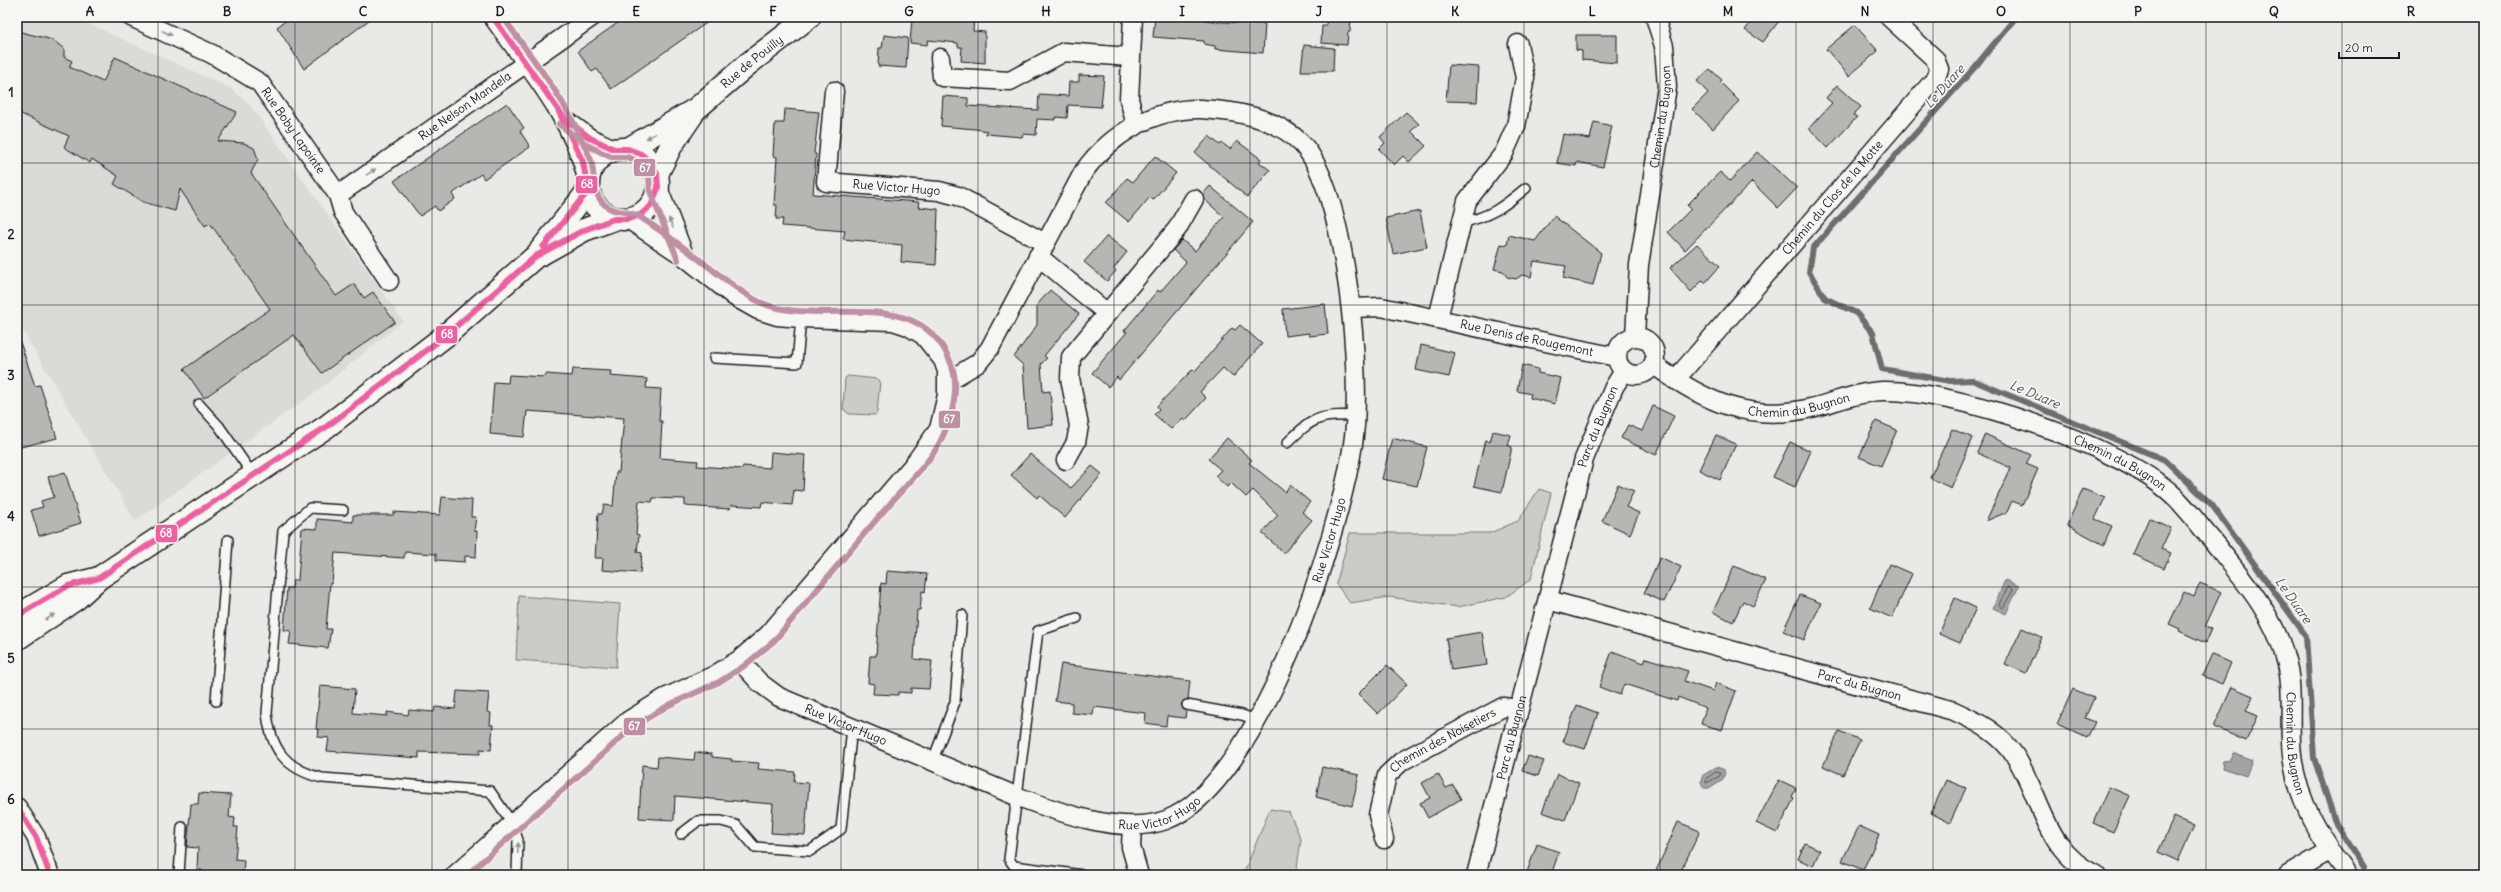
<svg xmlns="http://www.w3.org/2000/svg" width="2501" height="892" viewBox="0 0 2501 892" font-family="Delius,sans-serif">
	<rect width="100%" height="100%" fill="#e9e9e5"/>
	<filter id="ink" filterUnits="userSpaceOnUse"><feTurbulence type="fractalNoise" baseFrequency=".025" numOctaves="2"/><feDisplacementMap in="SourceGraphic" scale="8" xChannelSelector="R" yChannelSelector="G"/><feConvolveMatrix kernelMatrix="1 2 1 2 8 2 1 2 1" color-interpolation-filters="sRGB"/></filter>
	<g filter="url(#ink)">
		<path fill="#dadad6" d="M17,17h57l156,71 18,14 155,219 -82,67 -186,133 -118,-200z"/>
		<path fill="#cbcbc7" stroke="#747472" d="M848,376l30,3 2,2 -3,32 -2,2 -26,-1 -6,-5 2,-31z
			M1539,489l12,4 -20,86 -25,18 -48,10 -69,-10 -39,6 -14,-19 14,-51h140l28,-12z
			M519,596l101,8 -4,63 -100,-7z
			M1270,809l19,3 12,27 -5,36h-53z"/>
		<path fill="#a3a3a1" stroke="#6d6d6c" d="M2005,580l14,6 -13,28 -13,-6z
			M2234,753l18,8 -6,15 -24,-8 1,-7 8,-1z
			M1716,767l7,2 2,4 -2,6 -14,9h-5l-3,-6 1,-6z"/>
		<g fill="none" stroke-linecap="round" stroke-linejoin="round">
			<path stroke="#525251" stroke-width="1" d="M2009,586l4,4 -10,18 -4,-3z
				M1716,772l4,1v3l-14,7v-4z"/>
			<path stroke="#6d6d6c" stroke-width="6" d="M2016,17l-41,50 -162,181 -4,24 16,26 31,15 17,20 9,36 68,12 22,-1 193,80 47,45 94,131 8,122 22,66 28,43"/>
		</g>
		<path fill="#b6b6b3" stroke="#1c1c1c" d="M291,17h82l-69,52 -27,-42z
			M626,17h89l-104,72 -14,-20 -5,3 -14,-21z
			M924,17h50l-1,14 12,1v31l-24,-2 1,-14h-4v-4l-30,-3 -1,5 -17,-2 2,-25 11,1z
			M1155,17h51l-1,3 18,2 42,2 -2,29 -48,-4v-3l-11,-2v-3l-51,-4z
			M1327,17h24l-1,15h-2l-1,13 -26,-2 1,-17h4z
			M1755,17h27l-19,25 -18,-12z
			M1855,25l23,26 -29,25 -23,-27z
			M17,31l36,9 11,9v8l8,4 -3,6 34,15 12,-25 122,55 -19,29 26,2 10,5 4,11 -7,14 85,123 18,-12 10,14 9,-6 22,30 -73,51 -28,-38 -90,63 -20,-29 86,-60 -60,-86 -5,3 -25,-37 -5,22 -32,-9 -29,-18 4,-8 -26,-17 -2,4 -26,-16 5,-11 -52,-24z
			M884,35l24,3 -2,30 -28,-2 1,-18h3z
			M1576,35h41v28l-35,-3v-9l-6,-1z
			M1304,45l30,3 -1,23h-32z
			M1449,65l30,2 -2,35 -31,-1z
			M1710,69l12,11 -2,2 19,19 -26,28 -21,-20 16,-16 -11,-12z
			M1079,75l25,1 -3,31 -33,-2 -1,13 -11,-1 -1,3 -18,-1 -1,16 -13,-1 -1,3 -36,-3 1,-3 -12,-2 -34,-3 2,-30 25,2v8l70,4 1,-16 29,2 1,-14h10z
			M1837,85l24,22 -8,8 4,2 -29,31 -19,-20 23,-25 -6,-5z
			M507,103l17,25 -4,3 10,16 -46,32 -3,-5 -29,20 3,5 -17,12 -3,-5 -15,10 -26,-35z
			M785,109l34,3 -5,41 2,1 -3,40 106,8 -1,5 20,2 -2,56 -35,-3 1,-17 -59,-6 2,-8 -63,-5 1,-7h-7l1,-14h-3l3,-48 -4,-1 2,-33h9z
			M1406,112l13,12 -8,7 15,15 -17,16 -6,-6 -9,9 -15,-16 6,-6 -5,-6z
			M1594,122l18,4 -9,41 -26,-5 -1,4 -19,-3 6,-29 27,5z
			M1209,136l11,9 2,-2 8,6 7,-8 24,18 -2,3 11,8 -23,27 -52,-44z
			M1757,152l40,36 -19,20 -26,-26 -67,68 -17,-18 23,-23 -4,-4 33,-33 10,9z
			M1155,156l21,17 -23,27 -3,-3 -21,25 -23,-19 21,-25 6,4z
			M1210,186l43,36 -134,158 -2,-3 -9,10 -16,-14 35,-41 -3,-1 34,-41 2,2 26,-30 -13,-12 9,-10 13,11 29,-34 -20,-18 -1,-5z
			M1420,211l7,36 -34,7 -7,-36z
			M1554,216l47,37 -8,32 -30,-7 3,-12 -32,-5 -3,16 -9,-2 -6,4 -9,-2 -4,-6 -9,-2 7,-25 6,1 2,-10 26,6z
			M1107,236l20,16 -13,16 2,3 -9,10 -23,-19z
			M1697,244l23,22 -15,17 -2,-3 -12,12 -21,-24z
			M1050,290l29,24 -35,42 3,2 -6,6 2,28 7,-1 3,34 -26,3 -4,-63 -9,-8 23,-32v-20z
			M1325,304l3,30 -19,2v-3l-24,3 -2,-27z
			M1240,325l22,19 -29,33 -10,-9 -23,24 6,6 -21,23 -2,-3 -12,11 -17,-15 5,-5 -2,-3 36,-37 2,2 37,-43 3,2z
			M20,342l15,44 5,-1 17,53 -40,10v-105z
			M1421,345l34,8 -6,24 -33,-7z
			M1522,365l16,4v4l23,5 -6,26 -25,-6 1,-4 -14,-3z
			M573,369l38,2 -1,5 37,3 -1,9 15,1 -2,32h3l-2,37 38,3 -1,5 45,3 1,-3 27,2 1,-16 34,3 -2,36 -9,-1 -2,15 -30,-3 -1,5 -30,-2 -1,4 -45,-3v-7l-32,-1 -1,4 -13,-1 -3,33 3,1 -2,17 5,1 -2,20 -38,-3 1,-12h-8l3,-44h4l2,-9 9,1 3,-34h3l5,-54 -97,-7 -3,26 -34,-3 4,-52 14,1 1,-8 36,2 1,-3 26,2z
			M1653,406l21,10 -18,39 -35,-17 7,-13 14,6z
			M1876,421l21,9 -16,36 -22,-9z
			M1952,429l21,9 -22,50 -21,-10z
			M1493,431l18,4 -3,10 4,2 -10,45 -28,-6 11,-46 5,2z
			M1985,434l46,21 -5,9 12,5 -16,36 -10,-4 -5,11 -21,9 25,-53 -34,-15z
			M1716,435l20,9 -16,36 -21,-10z
			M1227,438l25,22 -3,3 36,29 5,-7 20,17 -8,10 10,8 -28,33 -22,-20 16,-18 -25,-25 -7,7 -15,-14 -4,4 -12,-11 6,-6 -13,-11z
			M1392,438l35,9 -10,39 -35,-7z
			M1790,442l21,9 -16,36 -22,-10z
			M1030,454l41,34 21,-22 10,8 -37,44 -26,-23 -2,3 -26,-23z
			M65,472l16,51 -42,13 -8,-26 12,-3 -2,-6 13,-4 -6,-20z
			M1618,484l16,7 -8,16 13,6 -9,21 -28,-13z
			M2083,489l22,9 -10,21 17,7 -8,19 -37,-20z
			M442,497l30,3 -1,17h5l-2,14h3l-1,26 -11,-1v6l-29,-2v-6l-31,-2 -1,6 -69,-5 -3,30h-2l-4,46h5l-3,19 -39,-4 2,-13 -7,-1 3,-42h5l1,-8h5l4,-52 15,1v-10l36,3v-7h40l1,-3 46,3z
			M2149,518l22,10 -10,21 10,4 -7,15 -31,-14z
			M1660,557l21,10 -17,35 -20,-9z
			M1889,564l23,10 -20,44 -22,-10z
			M1734,566l32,14 -13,26 -10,-5 -10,21 -20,-10z
			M887,571l40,3 -2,18 -3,-1 -2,19h-3l-3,49 18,2 -3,28 -18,-1v5l-13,-1v3l-25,-1 1,-10 -6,-1 2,-27h6l5,-73 5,1z
			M2200,583l21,9 -16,35 6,2 -6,14 -26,-12 1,-2 -11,-5 15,-32 10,5z
			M1800,595l21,8 -17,37 -21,-9z
			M1955,598l21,10 -16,35 -21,-9z
			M2022,628l20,9 -16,36 -21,-9z
			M1482,632l5,33 -36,5 -5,-32z
			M1612,651l32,12 2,-5 42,13 -4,10 29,10 3,-8 20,8 -14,39 -21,-6 5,-16 -28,-11 -1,4 -53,-17 -4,11 -21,-8z
			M2212,654l19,9 -9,21 -20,-8z
			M1061,664l129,17 -2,18 -7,5 5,7 -1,7 -18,-2 -1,10 -21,-3 1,-10 -52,-6 -1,8 -21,-2v-10l-17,-2z
			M1387,665l20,19 -29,30 -20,-20z
			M320,686l35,3 -2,24 34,3v-4l21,3 1,-5 25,2 1,-5 20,2 2,-18 32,2 -2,19 4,1 -1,12h3l-2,25 -11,-1v5l-61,-2v6l-92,-7 2,-13 -11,-1 1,-7 -3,-1z
			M2232,687l21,9 -7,15 12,5 -12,25 -32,-14z
			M2073,689l21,9 -9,20 10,4 -8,16 -30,-14z
			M1577,705l21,8 -13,36 -22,-7z
			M1839,731l21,9 -17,35 -20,-9z
			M695,752l17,2v3l20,2 -1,2 28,2 -1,6 37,3 -1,10 15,1 -4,52 -34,-2 2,-29 -98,-8 -1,24 -35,-2 3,-53 15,2 1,-10 36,3z
			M1528,756l16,5 -6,15 -16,-5z
			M1322,767l37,8 -7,31 -36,-9z
			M1438,774l8,14 7,-3 8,14 -33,19 -8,-15 10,-5 -8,-15z
			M1557,774l22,9 -14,37 -23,-8z
			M1779,780l17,8 -4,9 2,1 -17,35 -21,-10z
			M1946,780l20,8 -16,35 -19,-10z
			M2109,787l21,9 -17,36 -20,-9z
			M199,793l32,2 -2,22 6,1 -1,9h4l-3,32 9,1 -1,15h-41v-5h-5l1,-22 -11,-1 4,-43h7z
			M2174,817l20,9 -16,35 -20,-9z
			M1678,822l22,9 -21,44h-13l-10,-4z
			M1859,826l20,9 -16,35 -21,-9z
			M1805,843l15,7 -7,16 -15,-7z
			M1537,844l22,8 -8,23h-25z"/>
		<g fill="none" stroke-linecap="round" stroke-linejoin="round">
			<g stroke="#1c1c1c" stroke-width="12">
				<path id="lane" d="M1460,223c30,-6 43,-16 66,-35
					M714,358l83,5 4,-45
					M199,404l20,22 34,49
					M1287,443c26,-25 31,-29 69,-27
					M343,510l-33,-2 -27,23 -16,182c4,37 19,56 55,65l168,13 22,32 6,17 -1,35
					M1077,618l-39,13 -29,228 5,7 69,9
					M216,701l12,-161
					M1187,705l55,10 15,5
					M933,760l22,-58 7,-87
					M681,834l17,-13h23l15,4 19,22 55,4 31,-22 11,-101
					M179,875l3,-48"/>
			</g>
			<g stroke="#1c1c1c" stroke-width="21">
				<g id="street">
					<path id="s1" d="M131,17l81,37 48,29 78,112 5,17 46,69"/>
					<path d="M493,17c35,50 79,100 94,161"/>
					<path d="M1133,17l-4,82 7,26"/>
					<path d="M940,58l2,19 68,4 54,-29 65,5"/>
					<path id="s2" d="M834,91l-8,91 113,9 19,5 87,47"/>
					<path d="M564,119l26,19 24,11"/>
					<path d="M658,188l27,69"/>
					<path id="s3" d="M338,195l254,-178"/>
					<path d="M1038,256l69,57"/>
					<path id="s4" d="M1351,308l30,-1 235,50"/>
					<path d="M1438,318l29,-117 37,-48 12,-27 9,-48 -7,-34"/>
					<path id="s5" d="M1635,336l4,-71 28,-178 -3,-41 -9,-29"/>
					<circle cx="1636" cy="356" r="19"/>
					<path id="s6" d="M1654,365c51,37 97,59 161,42 23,-6 44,-15 67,-16 72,-2 239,55 291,104 14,13 26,30 39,45 28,36 61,72 73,117 10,31 3,66 7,98 5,46 29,85 56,120"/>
					<path id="s7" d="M1675,380l261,-302 3,-9 -4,-10 -46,-42"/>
					<path d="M1066,460l10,-18 3,-16 -9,-48 1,-21 106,-128 17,-30"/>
					<path id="s8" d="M1548,600l406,111c24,11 46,22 61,45 27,41 30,96 81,119"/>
					<path id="s9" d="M739,660l21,23 19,14 237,99c42,16 106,40 150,24 93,-35 173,-284 187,-376 10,-64 -6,-253 -51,-300 -26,-27 -66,-33 -101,-35 -47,-1 -90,25 -117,62l-94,177 -12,15 -30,18"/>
					<path d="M17,807l19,30 14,38"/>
					<path d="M1132,826l-1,21 8,28"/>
					<path id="s10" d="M1384,839l-6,-24 9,-40 15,-14 101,-54 16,2"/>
					<path d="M455,875l173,-154 37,-23 50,-23 24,-15 29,-25 146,-171 25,-35 8,-34v-24l-4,-11 -20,-25 -15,-9 -15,-5 -92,-3 -24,-2 -19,-6 -23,-13 -50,-40 -57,-38"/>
					<path id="s11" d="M1476,875l108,-416 30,-72 10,-16"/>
					<path d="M2288,875l41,-24"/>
				</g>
			</g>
			<g stroke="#1c1c1c" stroke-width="25">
				<g id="secondary">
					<circle cx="623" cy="184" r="35"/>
					<path id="s12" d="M628,149l68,-40 52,-45 61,-47"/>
					<path d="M657,174l14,-28 21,-31"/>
					<path d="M541,254l43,-24 30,-11"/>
					<path d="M17,616l51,-30 28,-7"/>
					<path d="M17,639l59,-40 23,-21 227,-151 119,-91 91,-80 52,-65"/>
				</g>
			</g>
			<use href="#lane" stroke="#f6f6f2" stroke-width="9"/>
			<use href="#street" stroke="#f6f6f2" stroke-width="18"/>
			<use href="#secondary" stroke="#f6f6f2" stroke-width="22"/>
			<g stroke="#f6f6f2" stroke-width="9">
				<path id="bus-1" d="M543,247l45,-56 -5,-29 -24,-50
					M17,616l51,-30 31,-8 227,-151 119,-91 91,-80 48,-26 30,-11h14l12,-4 11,-9 7,-18 -1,-14 -6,-11 -10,-9 -13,-5h-14l-24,-11 -26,-20 -71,-101
					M17,807l19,30 14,38"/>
			</g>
			<g stroke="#f6f6f2" stroke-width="9">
				<path id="bus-2" d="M559,124l28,21 24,12h16l10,4 8,7 4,8 1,15 28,69
					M467,875l166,-148 36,-22 50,-23 25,-16 30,-25c38,-45 76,-91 115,-136 16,-19 37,-38 49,-59 13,-25 23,-56 13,-83 -32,-82 -128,-34 -189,-60 -18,-8 -33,-21 -48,-32 -24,-19 -48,-37 -74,-54 -12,-7 -25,-3 -35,-12 -13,-11 -10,-30 -14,-45 -3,-8 -7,-15 -10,-22 -19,-44 -51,-82 -78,-121"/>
			</g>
			<use href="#bus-1" stroke="#ec619f" stroke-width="6"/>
			<use href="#bus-2" stroke="#bf8fa4" stroke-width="6"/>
		</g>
		<defs><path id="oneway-solid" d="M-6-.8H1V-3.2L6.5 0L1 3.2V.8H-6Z"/></defs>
		<g fill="#949492">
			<use href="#oneway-solid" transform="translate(167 33) rotate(25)"/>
			<use href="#oneway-solid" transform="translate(651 136) rotate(151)"/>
			<use href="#oneway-solid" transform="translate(371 172) rotate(-34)"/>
			<use href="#oneway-solid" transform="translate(671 223) rotate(-113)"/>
			<use href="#oneway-solid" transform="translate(50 617) rotate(-35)"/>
			<use href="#oneway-solid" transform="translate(518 848) rotate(-87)"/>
		</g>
	</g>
	<path fill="none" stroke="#1c1c1c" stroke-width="1" stroke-opacity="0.55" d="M158,17v858M295,17v858M432,17v858M568,17v858M704,17v858M841,17v858M978,17v858M1114,17v858M1250,17v858M1387,17v858M1524,17v858M1660,17v858M1796,17v858M1933,17v858M2070,17v858M2206,17v858M2342,17v858M17,163h2467M17,305h2467M17,446h2467M17,587h2467M17,729h2467"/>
	<g text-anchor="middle" stroke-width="3.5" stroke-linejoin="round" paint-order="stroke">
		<g font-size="12" fill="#1c1c1c" stroke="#f6f6f2">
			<text dy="4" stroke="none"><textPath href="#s12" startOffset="152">Rue de Pouilly</textPath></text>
			<text dy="4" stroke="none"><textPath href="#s3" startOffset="155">Rue Nelson Mandela</textPath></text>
			<text dy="4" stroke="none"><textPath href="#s5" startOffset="221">Chemin du Bugnon</textPath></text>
			<text dy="4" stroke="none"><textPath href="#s1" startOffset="203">Rue Boby Lapointe</textPath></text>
			<text dy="4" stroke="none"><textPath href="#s2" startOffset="162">Rue Victor Hugo</textPath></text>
			<text dy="4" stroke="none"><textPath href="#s7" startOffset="241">Chemin du Clos de la Motte</textPath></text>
			<text dy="4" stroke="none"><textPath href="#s4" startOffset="179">Rue Denis de Rougemont</textPath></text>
			<text dy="4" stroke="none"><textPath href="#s6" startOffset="157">Chemin du Bugnon</textPath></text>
			<text dy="4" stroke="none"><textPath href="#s11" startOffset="465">Parc du Bugnon</textPath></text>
			<text dy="4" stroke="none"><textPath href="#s6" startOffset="493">Chemin du Bugnon</textPath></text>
			<text dy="4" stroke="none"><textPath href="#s9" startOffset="798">Rue Victor Hugo</textPath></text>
			<text dy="4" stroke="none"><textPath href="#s8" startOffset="323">Parc du Bugnon</textPath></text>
			<text dy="4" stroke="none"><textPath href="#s9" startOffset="127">Rue Victor Hugo</textPath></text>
			<text dy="4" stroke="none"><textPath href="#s11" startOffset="142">Parc du Bugnon</textPath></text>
			<text dy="4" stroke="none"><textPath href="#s10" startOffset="132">Chemin des Noisetiers</textPath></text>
			<text dy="4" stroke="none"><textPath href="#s6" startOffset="841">Chemin du Bugnon</textPath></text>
			<text dy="4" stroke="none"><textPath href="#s9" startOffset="462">Rue Victor Hugo</textPath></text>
		</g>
		<g font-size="13" font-style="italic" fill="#525251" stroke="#f6f6f2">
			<text transform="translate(1944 86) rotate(-48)" y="5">Le Duare</text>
			<text transform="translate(2035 394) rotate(23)" y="5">Le Duare</text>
			<text transform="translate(2294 600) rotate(55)" y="5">Le Duare</text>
		</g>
	</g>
	<g stroke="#f6f6f2" stroke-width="1.5">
		<rect x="633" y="158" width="23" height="19" rx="4" fill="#bf8fa4"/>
		<rect x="575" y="175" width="23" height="19" rx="4" fill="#ec619f"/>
		<rect x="435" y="325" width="23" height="19" rx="4" fill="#ec619f"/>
		<rect x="938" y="410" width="23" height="19" rx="4" fill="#bf8fa4"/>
		<rect x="155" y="524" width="23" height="19" rx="4" fill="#ec619f"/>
		<rect x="623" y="717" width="23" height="19" rx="4" fill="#bf8fa4"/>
	</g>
	<g font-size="11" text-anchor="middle" font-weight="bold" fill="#fff">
		<text x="645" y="172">67</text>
		<text x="587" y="188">68</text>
		<text x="447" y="338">68</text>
		<text x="949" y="423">67</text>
		<text x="166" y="537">68</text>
		<text x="634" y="730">67</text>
	</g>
	<rect width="2501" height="892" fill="none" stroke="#f6f6f2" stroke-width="44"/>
	<path d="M2339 52v6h60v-6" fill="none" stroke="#1c1c1c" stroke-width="2"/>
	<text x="2345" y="52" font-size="12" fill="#1c1c1c" stroke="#f6f6f2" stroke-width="3" paint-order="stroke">20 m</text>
	<rect x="22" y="22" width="2457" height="848" fill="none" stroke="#1c1c1c" stroke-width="1.5"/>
	<g font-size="13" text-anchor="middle" font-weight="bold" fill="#1c1c1c">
		<text x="90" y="16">A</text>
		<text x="227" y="16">B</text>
		<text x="363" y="16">C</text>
		<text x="500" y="16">D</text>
		<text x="636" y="16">E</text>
		<text x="773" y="16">F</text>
		<text x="909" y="16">G</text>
		<text x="1046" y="16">H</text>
		<text x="1182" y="16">I</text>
		<text x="1319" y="16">J</text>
		<text x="1455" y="16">K</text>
		<text x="1592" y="16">L</text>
		<text x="1728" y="16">M</text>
		<text x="1865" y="16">N</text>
		<text x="2001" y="16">O</text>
		<text x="2138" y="16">P</text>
		<text x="2274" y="16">Q</text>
		<text x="2411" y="16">R</text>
		<text x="11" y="97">1</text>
		<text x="11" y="239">2</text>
		<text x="11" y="380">3</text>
		<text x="11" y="521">4</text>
		<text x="11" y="663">5</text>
		<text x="11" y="804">6</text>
	</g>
</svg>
